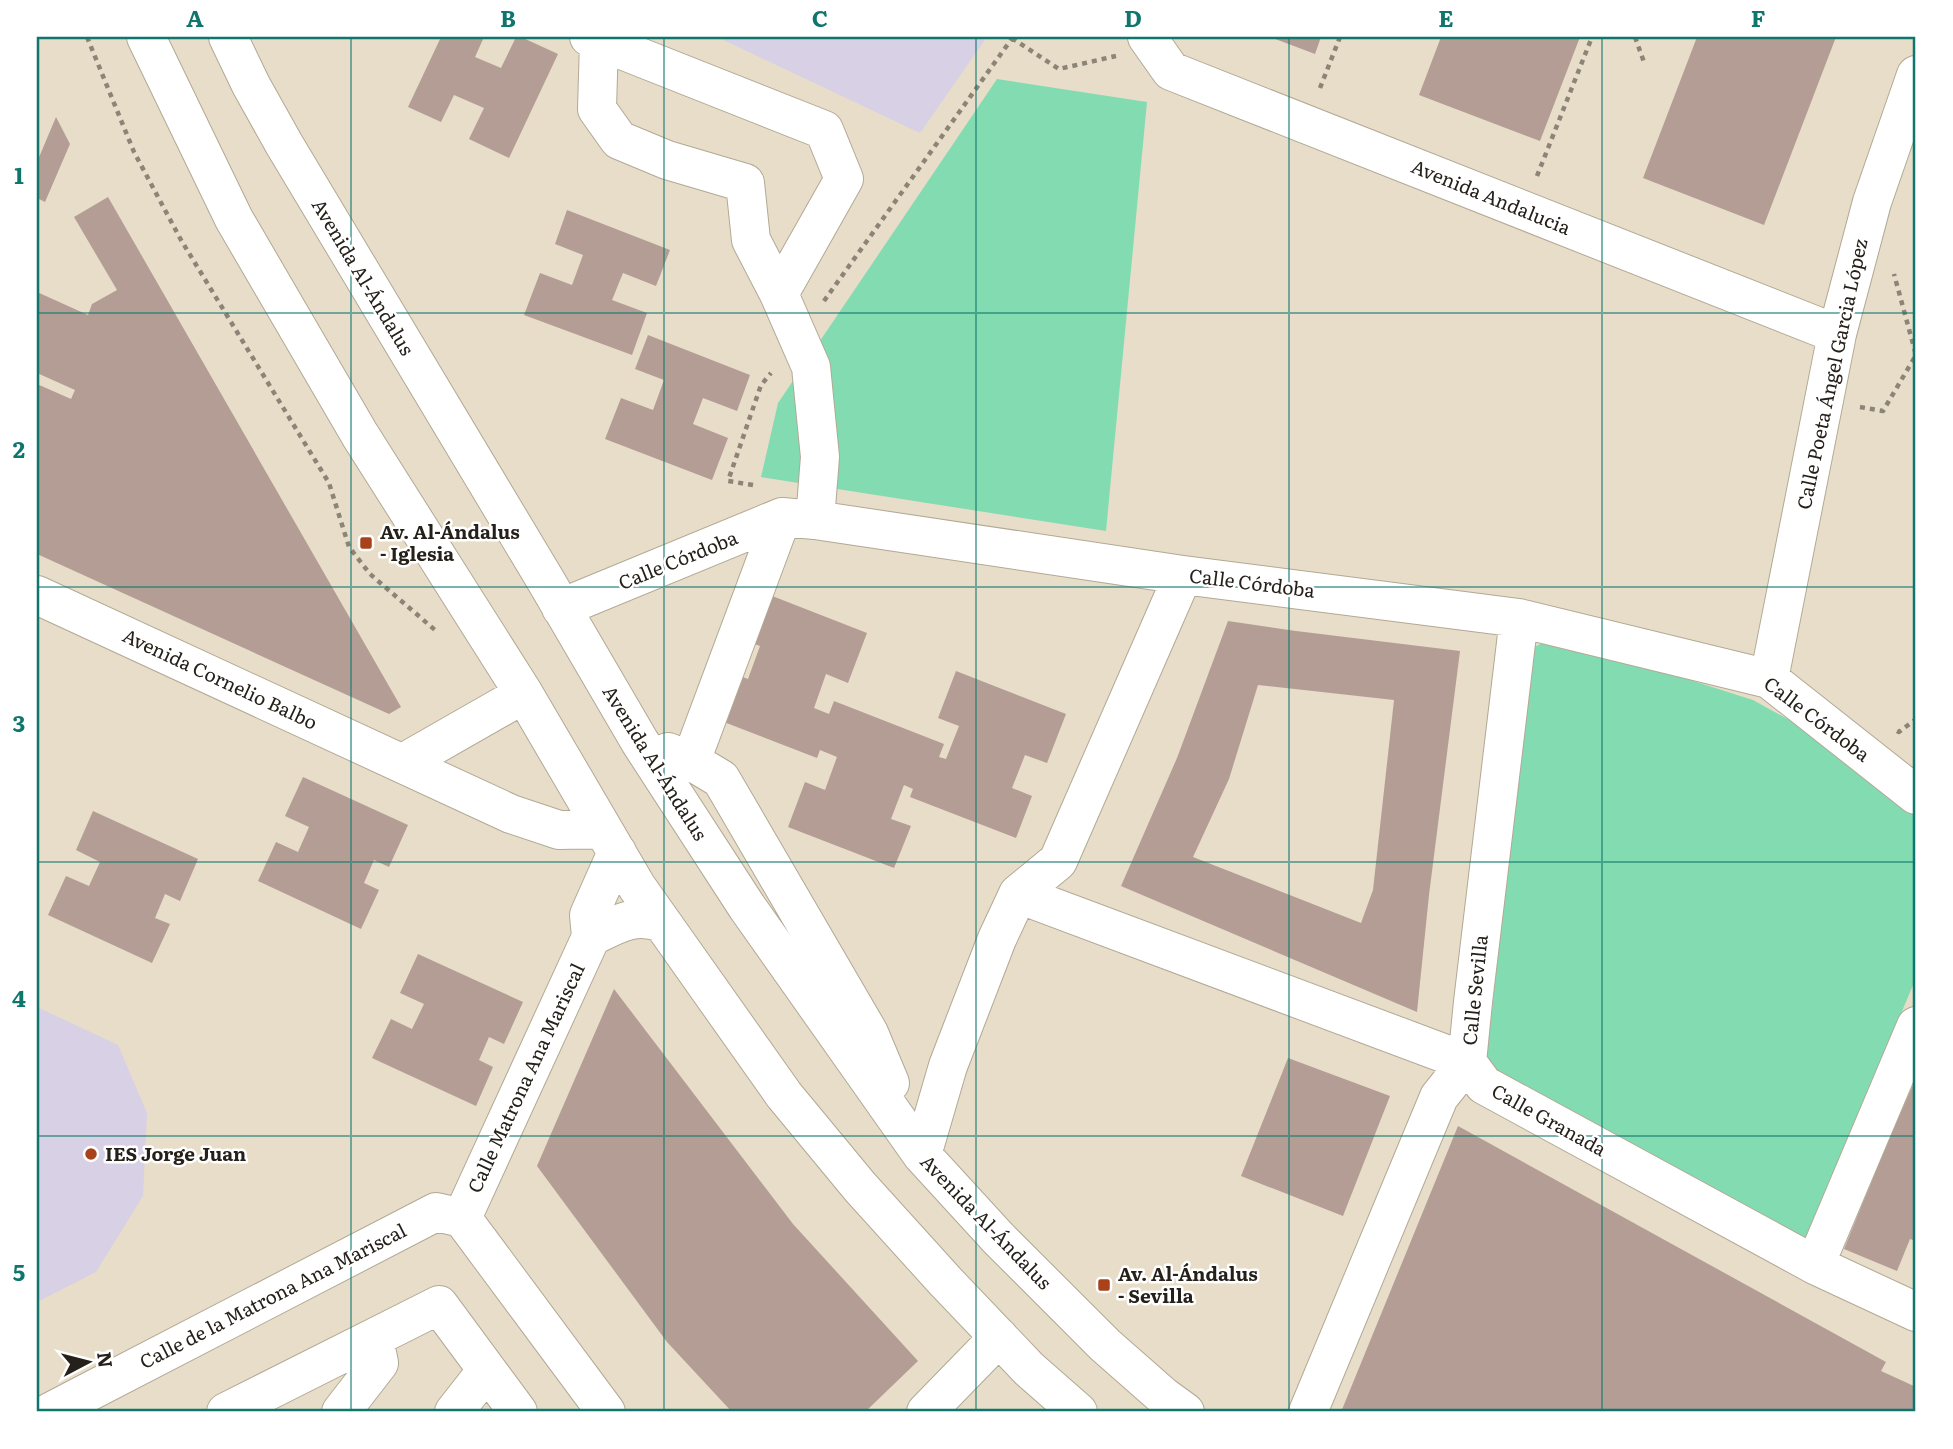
<svg xmlns="http://www.w3.org/2000/svg" width="1953" height="1449" viewBox="0 0 1953 1449" font-family="Literata,serif">
	<rect width="100%" height="100%" fill="#e7ddc9"/>
	<path fill="#d8d0e5" d="M717,37h270l-67,96z
		M37,1007l81,38 29,68 -4,83 -47,76 -59,30z"/>
	<path fill="#83dcb1" d="M997,79l150,23 -41,429 -345,-54 17,-74z
		M1555,637l198,63 74,41 89,75v162l-114,271 -317,-176 47,-425z"/>
	<path fill="#b49d95" fill-rule="evenodd" d="M441,37h43l-9,20 26,11 15,-31h5l37,17 -49,104 -40,-19 15,-31 -30,-13 -13,27 -33,-15z
		M1270,37h51l-6,17z
		M1441,37h139l-40,104 -121,-46z
		M1697,37h139l-72,188 -121,-47z
		M56,117l14,27 -25,58 -8,-4v-36z
		M108,197l293,510 -12,7 -352,-160v-79l2,-6 -2,-1v-84l34,15 4,-9 -38,-17v-81l51,23 4,-11 25,-14 -43,-73z
		M567,210l103,40 -14,36 -33,-13 -11,27 35,13 -15,42 -108,-40 16,-42 32,12 11,-30 -28,-11z
		M648,335l102,40 -13,36 -34,-13 -10,26 35,14 -16,42 -107,-41 16,-41 32,12 11,-30 -29,-11z
		M757,590l110,43 -19,50 -22,-9 -12,34 15,6 5,-13 110,43 -5,13 7,2 13,-33 -21,-8 18,-47 110,43 -19,49 -22,-8 -13,33 20,8 -16,42 -106,-41 3,-8 -9,-4 -13,34 20,7 -17,42 -106,-41 17,-45 20,8 12,-33 -17,-7 -3,8 -106,-41 18,-45 19,7 12,-33 -21,-8z
		M1228,621l68,10 164,20 -31,244 -12,117 -296,-126 56,-128zM1258,685l136,15 -21,190 -12,33 -168,-66 36,-78z
		M303,777l105,48 -19,42 -15,-7 -10,23 15,7 -18,39 -103,-48 18,-39 22,10 11,-25 -24,-11z
		M93,811l105,48 -18,42 -15,-7 -10,24 15,6 -18,39 -104,-48 18,-39 23,10 11,-24 -24,-12z
		M418,954l105,48 -19,42 -15,-7 -10,23 14,7 -17,39 -104,-48 19,-39 21,10 12,-25 -24,-11z
		M614,989l179,235 125,137 -53,51h-133l-65,-70 -130,-176z
		M1288,1058l102,38 -47,120 -102,-40z
		M1916,1078v163l-6,-2 -13,32 -53,-22 45,-110z
		M1458,1126l428,236 -5,9 35,16v25h-575z"/>
	<g fill="none" stroke-linecap="round" stroke-linejoin="round">
		<g stroke="#b2a995" stroke-width="40">
			<path id="minor" d="M146,37l88,182 126,216 164,259 113,193 147,208 76,92 86,95 83,87 49,43
				M228,37l23,48 33,59 262,437 94,161 107,165 175,248 76,83 107,107 58,51 22,16
				M589,37l235,93 20,49 -65,115 32,73 9,90 -5,63
				M1147,37l24,34 666,263
				M599,41l-2,68 22,31 48,20 78,23 6,57 28,54
				M37,595l474,219 48,16 44,-1
				M561,608l221,-91 33,3 368,55 336,43 250,61 147,116
				M1769,679l68,-345 35,-132 44,-127
				M668,752l23,9 91,-244
				M691,761l30,18 148,254 21,50
				M403,763l121,-69
				M1018,894l449,168 17,23 331,180 101,47
				M591,937l-2,-22 28,-63
				M591,937c24,-12 44,-25 71,-14
				M922,1155l26,-89 49,-127 21,-45 40,-33 125,-286
				M462,1218l129,-281
				M462,1218l144,194
				M1815,1265l101,-239
				M50,1412l386,-200 26,6
				M226,1412l213,-107 79,107
				M341,1412l38,-49 -5,-25
				M454,1412l33,-42
				M926,1412l73,-75
				M1308,1412l131,-315 28,-35 6,-60 46,-384"/>
		</g>
		<path stroke="#8c8577" stroke-width="4.5" stroke-dasharray="5 5" stroke-linecap="butt" d="M87,37l47,115 47,88 148,243 20,64 21,27 65,56
			M1635,37l10,28
			M1012,38l47,31 57,-13
			M1320,88l20,-51
			M1537,176l55,-139
			M824,301l189,-264
			M1860,407l23,4 33,-56 -22,-81
			M753,485l-25,-4 33,-96 10,-12
			M1897,731l2,1 17,-13"/>
		<use href="#minor" stroke="#fff" stroke-width="38"/>
	</g>
	<path fill="none" stroke="#0f766e" stroke-width="2" stroke-opacity="0.55" d="M351,37v1375M664,37v1375M976,37v1375M1289,37v1375M1602,37v1375M37,313h1879M37,587h1879M37,862h1879M37,1136h1879"/>
	<g fill="#a9421a" stroke="#fff" stroke-width="2.5">
		<rect x="359" y="536" width="14" height="14" rx="3.5"/>
		<circle cx="91" cy="1154" r="7"/>
		<rect x="1097" y="1278" width="14" height="14" rx="3.5"/>
	</g>
	<g text-anchor="middle" stroke-width="5" stroke-linejoin="round" paint-order="stroke">
		<g font-size="19" fill="#25211a" stroke="#fff">
			<text transform="translate(1491 197) rotate(22)" y="7">Avenida Andalucia</text>
			<text transform="translate(363 277) rotate(59)" y="7">Avenida Al-Ándalus</text>
			<text transform="translate(1832 374) rotate(-78)" y="7">Calle Poeta Ángel Garcia López</text>
			<text transform="translate(678 560) rotate(-22)" y="7">Calle Córdoba</text>
			<text transform="translate(1252 583) rotate(7)" y="7">Calle Córdoba</text>
			<text transform="translate(220 679) rotate(25)" y="7">Avenida Cornelio Balbo</text>
			<text transform="translate(1817 719) rotate(37)" y="7">Calle Córdoba</text>
			<text transform="translate(655 763) rotate(58)" y="7">Avenida Al-Ándalus</text>
			<text transform="translate(1475 990) rotate(-84)" y="7">Calle Sevilla</text>
			<text transform="translate(526 1078) rotate(-65)" y="7">Calle Matrona Ana Mariscal</text>
			<text transform="translate(1549 1120) rotate(29)" y="7">Calle Granada</text>
			<text transform="translate(986 1222) rotate(46)" y="7">Avenida Al-Ándalus</text>
			<text transform="translate(273 1296) rotate(-27)" y="7">Calle de la Matrona Ana Mariscal</text>
		</g>
		<g font-size="19" font-weight="bold" fill="#25211a" stroke="#fff" text-anchor="start">
			<text x="380" y="539">Av. Al-Ándalus<tspan x="380" dy="22">- Iglesia</tspan></text>
			<text x="105" y="1161">IES Jorge Juan</text>
			<text x="1118" y="1281">Av. Al-Ándalus<tspan x="1118" dy="22">- Sevilla</tspan></text>
		</g>
	</g>
	<rect width="1953" height="1449" fill="none" stroke="#ffffff" stroke-width="77"/>
	<g transform="translate(88 1362) rotate(83)" stroke="#ffffff" stroke-width="5" paint-order="stroke">
	<path d="M0-5L12 26L0 18L-12 26Z" fill="#25211a"/>
	<text y="-10" font-size="19" font-weight="bold" text-anchor="middle" fill="#25211a">N</text>
	</g>
	<rect x="38" y="38" width="1876" height="1372" fill="none" stroke="#0f766e" stroke-width="2.5"/>
	<g font-size="23" text-anchor="middle" font-weight="bold" fill="#0f766e">
		<text x="195" y="27">A</text>
		<text x="508" y="27">B</text>
		<text x="820" y="27">C</text>
		<text x="1133" y="27">D</text>
		<text x="1446" y="27">E</text>
		<text x="1758" y="27">F</text>
		<text x="19" y="184">1</text>
		<text x="19" y="458">2</text>
		<text x="19" y="732">3</text>
		<text x="19" y="1007">4</text>
		<text x="19" y="1281">5</text>
	</g>
</svg>
